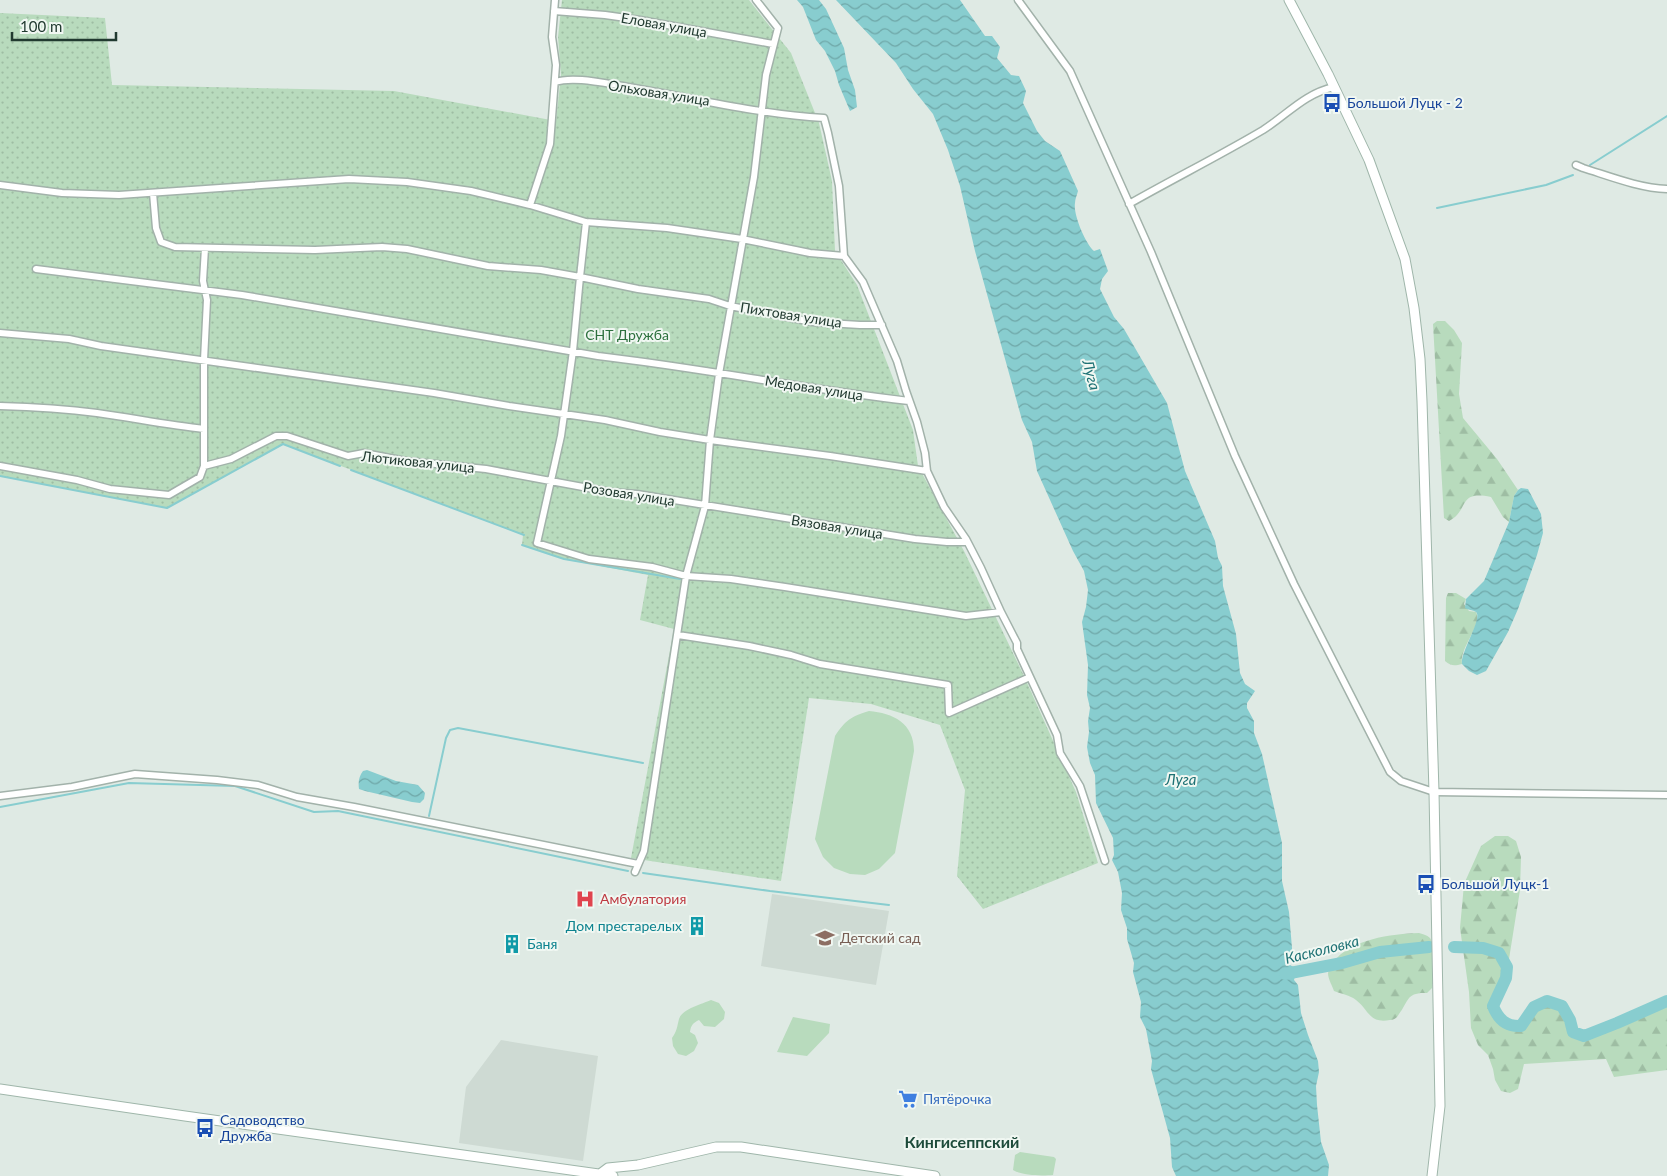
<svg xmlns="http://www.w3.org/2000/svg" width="1667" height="1176" viewBox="0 0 1667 1176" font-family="Lato,sans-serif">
	<defs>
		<pattern id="forest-firs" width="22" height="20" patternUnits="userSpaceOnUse" patternTransform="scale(1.25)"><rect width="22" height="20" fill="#b8dbbd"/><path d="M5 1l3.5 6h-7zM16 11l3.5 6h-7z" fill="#9ebda3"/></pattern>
		<pattern id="garden-dots" width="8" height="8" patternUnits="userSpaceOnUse" patternTransform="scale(1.25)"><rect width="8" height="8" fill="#b8dbbd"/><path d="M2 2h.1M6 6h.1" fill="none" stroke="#9ebda3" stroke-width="1.8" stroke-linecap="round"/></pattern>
		<pattern id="water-waves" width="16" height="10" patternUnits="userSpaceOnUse" patternTransform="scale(1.25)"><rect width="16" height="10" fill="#88cdcf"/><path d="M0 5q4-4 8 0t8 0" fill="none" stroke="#6fa7a8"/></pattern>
	</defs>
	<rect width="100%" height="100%" fill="#dfeae4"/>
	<path fill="#cedad3" d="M772,894l117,17 -13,74 -115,-19z
		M501,1040l97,16 -15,105 -124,-18 7,-56z"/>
	<path fill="#b8dbbd" d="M869,711c24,2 45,12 45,40l-19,102 -16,16 -14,6 -15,-1 -16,-6 -11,-11 -8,-18 20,-103c10,-15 16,-20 34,-25z
		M711,1000l8,3 6,9 -1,7 -9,8 -11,-1 -5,-6c-6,3 -8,5 -9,12l5,3 3,8 -4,8 -8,5 -8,-2 -5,-8 -1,-8c5,-7 5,-11 7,-19 3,-10 23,-15 32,-19z
		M793,1017l37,7 -1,9 -22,23 -30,-4z
		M1020,1152l34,5 2,2 -3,16c-10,1 -31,1 -40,-5l2,-15z"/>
	<path fill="url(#forest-firs)" d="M1437,321h8l9,9 8,13 -3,51 4,24 34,41 21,31 -4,6 -5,26 -6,-5 -12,-20c-34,-7 -21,13 -42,24l-5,-3 -11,-194z
		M1448,593h8l10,6 -2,5 5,7 7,1c7,12 -17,36 -14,52 -8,2 -11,2 -17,-3l1,-63z
		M1495,836h13l8,5 5,16 -1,33 -14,88 -13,28c5,13 13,21 28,20l13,-19 13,-6 15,5 8,14 3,12 11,4 33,-13 50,-22v69l-53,7 -8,-18 -82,5 -6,25 -8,4 -9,-2 -6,-11 -2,-11 -5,-14 -10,-10 -7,-17 -2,-36 -9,-64 4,-44 17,-38z
		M1419,933c3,1 8,2 11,5 6,8 3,40 2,50l-5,5c-21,-1 -18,8 -28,21 -2,4 -5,6 -9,6 -21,4 -21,-10 -34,-20 -6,-5 -15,-6 -22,-9 -2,-6 -6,-12 -6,-18 1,-4 3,-7 5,-10 16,-24 59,-29 86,-30z"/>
	<path fill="url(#garden-dots)" d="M562,0h187l42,53 28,70 13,58 3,70 22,34 56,145 5,36 46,85 60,125 52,116 22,71 -115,46 -26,-33 8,-86 -25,-65 -69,-21 -62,-6 -28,183 -150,-23 43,-229 -34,-9 8,-45 -84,-16 -42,-14 1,-10 -240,-91 -116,64 -167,-32v-463l105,5 7,67 282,6 162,30 5,-46 -3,-38z"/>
	<path fill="url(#water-waves)" d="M797,0h22l7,9 18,39 4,22 7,20 2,17 -7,4 -11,-26 -4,-14 -10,-20 -9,-11 -13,-33z
		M836,0h124l25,36h7l8,11 -3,11 14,17 8,1 7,15 -3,12 14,28 8,10 15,10 18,40c-1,4 -3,8 -3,12 -2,11 10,40 19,48l6,-2 8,22 -6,8 -2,10 14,28 10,12 43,74 18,68 30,70 3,17 4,8 1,20 13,48 4,39 5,11 10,7 -8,12v5l7,13v12l8,21 20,89v38l7,31 3,36v8l-3,6 1,3 9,5 -4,6 -1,4 4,5 3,28 7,22 10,26 1,11 -3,14 1,19 4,37 8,23 -1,11h-152l-4,-9 -2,-29 -19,-69 1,-8 -6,-32 -6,-12 1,-15 -8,-30 1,-9 -7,-24v-11l-6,-18 1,-17 -4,-21 -6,-12 2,-5 -1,-17 -17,-35 -1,-28 -5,-12 -3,-16 2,-15 -1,-11 2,-13 -3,-13 1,-30 -6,-43 4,-15 2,-17 -4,-19 -11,-20 -36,-80 -5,-29 -10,-22 -47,-169 -15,-65 -12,-36 -15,-36 -20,-25 -17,-26z
		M1521,488l7,1 13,25 2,19 -6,22 -19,54 -10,23 -22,39 -9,4 -8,-4 -7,-7c-2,-11 21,-46 14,-52 -3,-2 -8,-2 -11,-4l1,-9 18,-18 25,-59 5,-26 4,-6z
		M367,770l29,11 22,4 7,8 -1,6 -4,4 -8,-1 -47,-11 -6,-2c-1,-7 0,-13 4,-18z"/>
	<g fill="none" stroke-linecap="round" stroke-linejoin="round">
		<path stroke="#88cdcf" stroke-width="2" d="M1590,165l77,-49
			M1437,208l109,-23 27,-10
			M351,470l173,65
			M0,476l167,32 116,-64 57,22
			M522,545l42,14 116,20
			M0,807l129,-24 106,3 79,26 24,-1 290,60
			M429,816l17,-78 4,-8 8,-2 185,35
			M643,873l127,18 119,14"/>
		<path stroke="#88cdcf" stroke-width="12" d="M1454,947l29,1 16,5 8,14 -1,11 -13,28c5,13 13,21 28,20l13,-19 13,-6 15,5 8,14 3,12 11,4 33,-13 50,-22
			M1285,974l57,-11 38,-11 49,-5"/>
		<g stroke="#a2b2aa" stroke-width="9">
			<path id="street" d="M1018,0l52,71 81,181 84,204 59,128 96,188 11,9 33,11 233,3
				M554,11l51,4 35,5 133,24
				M555,82c18,-6 48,1 68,4 66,11 133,28 201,32l4,15 11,53 5,70 19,26 34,79 9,30 11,31 8,31 2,18
				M1576,165l7,3c26,8 56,20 84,21
				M0,185l62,8 57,2 230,-16 58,3 64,9 59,14 56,17 81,6 75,11 68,14 34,3
				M153,193l3,35 5,14 14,5 140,3 67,-3 25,2 81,17 53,4 39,7 6,-55
				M1129,204c44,-25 90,-48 134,-74 25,-16 41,-36 71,-43
				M530,205l20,-61 6,-79 -4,-28 3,-37
				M36,269l206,26 356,61c104,12 207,33 311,45
				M0,333l69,6 32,7 333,47 75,13 96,14 55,12 50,8 120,16 97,15 17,36 22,32 15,29 20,44
				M0,406c32,1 65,3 97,7 36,5 71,12 107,16
				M0,466l77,14 33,9 59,6 31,-18 4,-11v-106l3,-60 -4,-19 2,-33
				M204,466l27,-7 45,-23h11l61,20 16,-3 42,8 80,8 124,23 27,2 278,45 32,3h20
				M678,635l71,11 42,9 29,9 128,21 1,28 81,-36 -13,-28v-6l-16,-31 -35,4 -181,-29 -54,-8 -45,-3 -34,-9 -63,-8 -52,-16 24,-107 12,-85 7,-74 58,12 71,10 21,7 82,16 48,3h22
				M1030,677l27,58 3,18 20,33 25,75
				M0,796l72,-9 63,-13 82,6 41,5 39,12 57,10 284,57
				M635,872l9,-21 42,-275 19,-70 5,-66 9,-66 35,-197 12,-102 12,-47 -22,-28"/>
		</g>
		<g stroke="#9fb6aa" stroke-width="11">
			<path id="secondary" d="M1289,0l39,74 41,86 36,99 9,49 6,51 2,42 12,391 6,314 -8,70
				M0,1089l185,27 428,60
				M600,1174l8,-6 30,-3 78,-18h25l194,29"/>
		</g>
		<use href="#street" stroke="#fff" stroke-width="6"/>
		<use href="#secondary" stroke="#fff" stroke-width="9"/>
	</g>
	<defs>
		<g id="bus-bare" transform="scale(1.5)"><path d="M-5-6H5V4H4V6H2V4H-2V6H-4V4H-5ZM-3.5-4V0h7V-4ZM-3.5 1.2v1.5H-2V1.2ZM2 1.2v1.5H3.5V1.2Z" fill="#1a4fb4" stroke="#f0f7f2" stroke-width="2.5" paint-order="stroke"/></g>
		<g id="hospital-bare" transform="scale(1.5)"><path d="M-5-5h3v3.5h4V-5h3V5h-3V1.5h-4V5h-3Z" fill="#e0444e" stroke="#f0f7f2" stroke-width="2.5" paint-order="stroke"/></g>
		<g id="building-bare" transform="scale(1.5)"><path d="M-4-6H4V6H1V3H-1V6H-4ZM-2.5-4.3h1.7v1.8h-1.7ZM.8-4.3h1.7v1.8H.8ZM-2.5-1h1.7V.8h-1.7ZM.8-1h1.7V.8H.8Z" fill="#0f9aa8" stroke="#f0f7f2" stroke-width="2.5" paint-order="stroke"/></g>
		<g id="school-bare" transform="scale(1.5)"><path d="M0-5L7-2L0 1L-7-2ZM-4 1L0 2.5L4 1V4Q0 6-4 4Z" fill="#8d6e63" stroke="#f0f7f2" stroke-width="2.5" paint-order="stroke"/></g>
		<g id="supermarket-bare" transform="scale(1.5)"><path d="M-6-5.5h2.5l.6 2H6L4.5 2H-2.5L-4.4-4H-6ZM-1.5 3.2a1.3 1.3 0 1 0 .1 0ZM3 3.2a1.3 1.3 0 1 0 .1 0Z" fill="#3f7fe0" stroke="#f0f7f2" stroke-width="2.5" paint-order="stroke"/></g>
	</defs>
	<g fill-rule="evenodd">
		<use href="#bus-bare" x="1332" y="103"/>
		<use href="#bus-bare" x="1426" y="884"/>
		<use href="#hospital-bare" x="585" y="899"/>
		<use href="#building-bare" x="697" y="926"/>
		<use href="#school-bare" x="825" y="938"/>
		<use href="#building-bare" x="512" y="944"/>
		<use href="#supermarket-bare" x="908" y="1099"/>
		<use href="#bus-bare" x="205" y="1128"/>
	</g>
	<g text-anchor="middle" stroke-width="4" stroke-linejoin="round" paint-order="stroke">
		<g font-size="14" fill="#213a30" stroke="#f0f7f2">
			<text transform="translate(664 25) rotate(10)" y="5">Еловая улица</text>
			<text transform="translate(659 93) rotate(9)" y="5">Ольховая улица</text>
			<text transform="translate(791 315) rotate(9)" y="5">Пихтовая улица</text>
			<text transform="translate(814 388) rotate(9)" y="5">Медовая улица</text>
			<text transform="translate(418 462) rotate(6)" y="5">Лютиковая улица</text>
			<text transform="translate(629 494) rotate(9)" y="5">Розовая улица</text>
			<text transform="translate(837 527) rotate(9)" y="5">Вязовая улица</text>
		</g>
		<g font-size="14" fill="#164399" stroke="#f0f7f2" text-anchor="start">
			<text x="1347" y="108">Большой Луцк - 2</text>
			<text x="1441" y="889">Большой Луцк-1</text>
			<text x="220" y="1125">Садоводство<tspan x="220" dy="16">Дружба</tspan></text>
		</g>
		<g font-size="14" fill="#2c703d" stroke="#f0f7f2">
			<text x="627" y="340">СНТ Дружба</text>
		</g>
		<g font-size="14" fill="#be3a42" stroke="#f0f7f2" text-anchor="start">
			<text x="600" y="904">Амбулатория</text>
		</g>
		<g font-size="14" fill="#0d838f" stroke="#f0f7f2" text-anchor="end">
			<text x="682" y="931">Дом престарелых</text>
			<text x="527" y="949" text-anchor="start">Баня</text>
		</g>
		<g font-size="14" fill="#785e54" stroke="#f0f7f2" text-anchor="start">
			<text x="840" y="943">Детский сад</text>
		</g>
		<g font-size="14" fill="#366cbe" stroke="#f0f7f2" text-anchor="start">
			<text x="923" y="1104">Пятёрочка</text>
		</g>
		<g font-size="15" font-style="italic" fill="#1d7174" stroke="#f0f7f2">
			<text transform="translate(1091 375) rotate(75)" y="5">Луга</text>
			<text x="1181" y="785">Луга</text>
			<text transform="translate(1322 950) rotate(-14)" y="5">Касколовка</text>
		</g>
		<g font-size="16" font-weight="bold" fill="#1d4b3a" stroke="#f0f7f2">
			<text x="962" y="1148">Кингисеппский</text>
		</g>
	</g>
	<path d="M12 32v8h104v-8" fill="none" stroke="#213a30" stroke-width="2.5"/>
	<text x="20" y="32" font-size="15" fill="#213a30" stroke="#f0f7f2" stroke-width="4" paint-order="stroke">100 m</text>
</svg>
